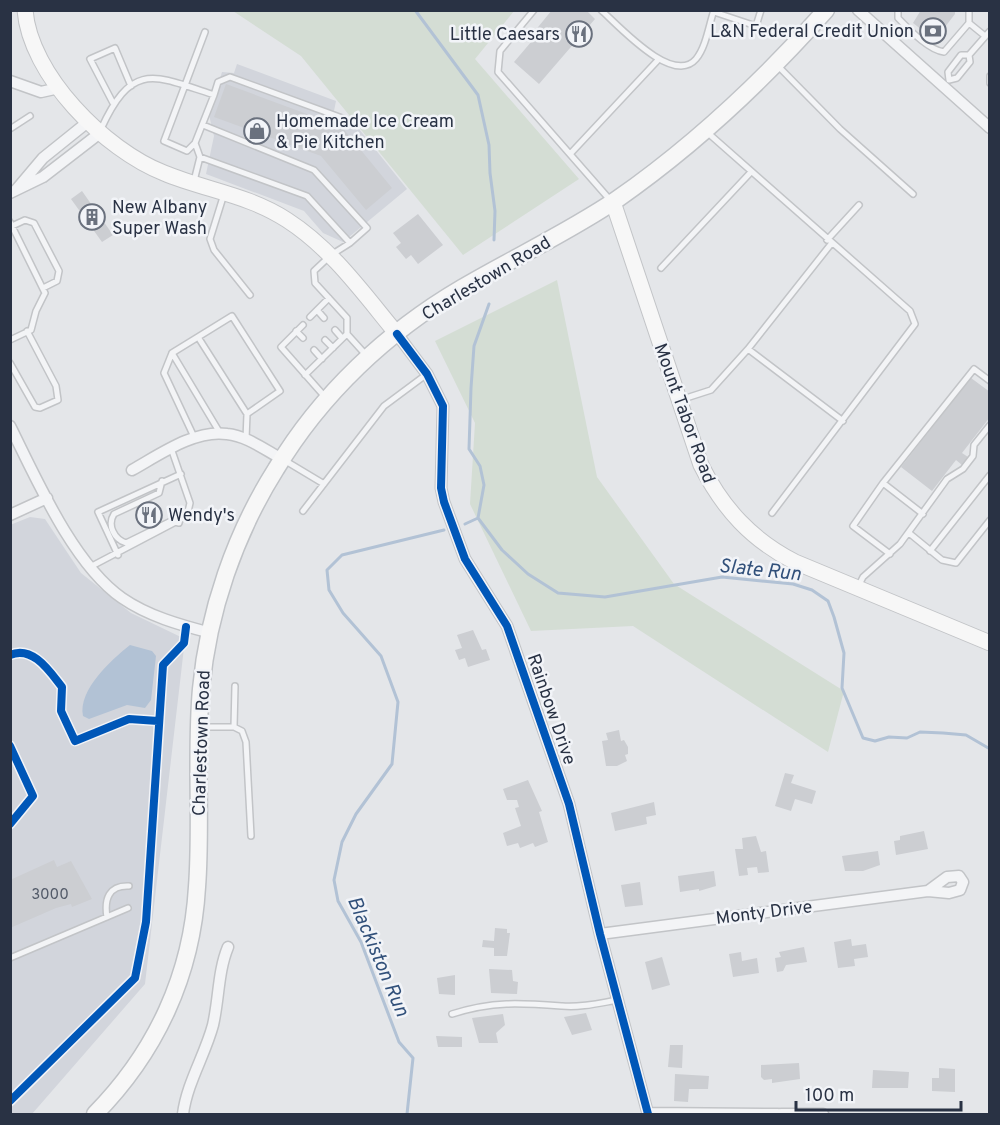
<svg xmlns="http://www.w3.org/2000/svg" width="1000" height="1125" viewBox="0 0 1000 1125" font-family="Overpass,sans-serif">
	<rect width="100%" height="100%" fill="#e4e6e9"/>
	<path fill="#d2d5dc" d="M237,64l99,37 -2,10 17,8 56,70 -64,53 -20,-9 -19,-22 -98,-37 8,-38 -5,-21 13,-43 12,1z
		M30,517l15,2 36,54 50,40 54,26 -40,345 -113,130h-22v-589z"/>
	<path fill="#d4ddd4" d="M233,11h281l-39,48 104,120 -116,76 -162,-199z
		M557,280l40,197 77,107 170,107 -16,61 -195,-126 -102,5 -61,-127 5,-81 -40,-82z"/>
	<path fill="#b2c2d5" d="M130,645l22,6 4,5 -5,44 -6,8 -18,-3 -38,14 -6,-3c-5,-26 28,-56 47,-71z"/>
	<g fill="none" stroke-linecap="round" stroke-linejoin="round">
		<path stroke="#b2c2d5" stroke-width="3" d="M415,10l63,85 11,50 1,28 5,38 -1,29
			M478,518l24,32 26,24 30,19 47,4 117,-20 71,7 19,6 16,11 6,16 10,36 -2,35 21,50 12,3 14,-4 18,1 13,-6 23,1 23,2 24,14
			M465,524l13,-6 6,-33 -4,-19 -11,-17 2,-61 3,-42 15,-42
			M407,1114l6,-56 -14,-16 -38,-100 -23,-41 -4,-21 8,-38 14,-28 36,-50 6,-62 -17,-46 -38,-43 -14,-23 -2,-20 15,-15 102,-25"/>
	</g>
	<path fill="#ccced2" d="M552,10h34l9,9 -56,65 -25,-22 23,-27 -3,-3z
		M921,10h34v4l-20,26 -22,-17z
		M226,84l116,43 50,61 -26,22 -45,-54 -107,-39z
		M82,191l31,44 -11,7 -31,-43z
		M418,214l25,31 -25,19 -7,-9 -5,4 -10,-12 5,-4 -8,-10z
		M971,378l19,14v25l-28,36 6,4 -6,8 -6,-5 -24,31 -31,-24z
		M473,630l9,20 4,-1 4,11 -22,7 -3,-9 -6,2 -4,-10 7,-2 -5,-13z
		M619,730l2,11 3,-1 4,7v7l-3,1 2,6 -10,5h-11l-4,-25 6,-1 -2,-7z
		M785,773l9,2 -3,8 25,8 -4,13 -17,-5 -4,12 -16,-5z
		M528,780l14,31 -3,1 9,30 -13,5 -2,-4 -13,5 -2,-5 -11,3 -4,-13 18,-7 -6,-18 4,-1 -2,-7h-10l-4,-11z
		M654,802l2,13 -10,2 1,7 -32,7 -4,-18z
		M924,831l4,18 -32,6 -2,-14 6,-1v-4z
		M756,836l5,16 5,-1 3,21 -11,1 -1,-6 -10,1 1,7 -9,1 -4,-27h8l-1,-11z
		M878,851l2,14 -17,6h-18l-3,-15z
		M54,860l3,7 14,-6 21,38 -20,8 -1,-3 -15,4 -46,20v-48z
		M714,871l2,15 -17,5v-2l-19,3 -2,-16z
		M640,882l3,23 -18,2 -4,-22z
		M495,928l12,1v4h3l-3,23h-13v-8l-12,-1 1,-7 11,1z
		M851,939l1,7 14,-2 2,13 -14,2 1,7 -17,2 -4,-26z
		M804,947l3,15 -21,3 -3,6 -6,1 -2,-14 6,-1 -2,-5z
		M741,952l1,9 15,-3 2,15 -26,4 -4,-23z
		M662,957l8,28 -18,5 -7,-28z
		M489,969l23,1 1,11 5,1 -1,12 -26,-1z
		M455,975v20l-16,-1 -2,-16z
		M586,1013l6,17 -20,5 -8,-18z
		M503,1014l2,11 -9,8 2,10h-19l-7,-25z
		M436,1036l26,1v10h-24z
		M670,1045h13l-1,23 -14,-1z
		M799,1063l1,16 -28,4v-4l-8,1 -3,-3v-12z
		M939,1068l16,1v23l-23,-1v-13h7z
		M873,1070l36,2 -1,16h-36z
		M675,1074l34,2 -1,13h-19l-1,13 -14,-1z"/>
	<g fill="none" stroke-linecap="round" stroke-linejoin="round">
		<g stroke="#c2c4c7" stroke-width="8">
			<path id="lane" d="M534,10l-34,41 -2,21 113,129
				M601,10c18,16 72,76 95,49 10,-12 13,-34 18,-49
				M898,10v8c11,11 30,32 46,34l25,-29v-13
				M714,12l42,14 5,-16
				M969,23l16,13
				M969,55h-8l-13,17 1,8 8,-2 13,-16 -1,-7 21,-24
				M778,66l62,63 73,65
				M990,76v7
				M214,95l4,-13 12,-5 115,42
				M113,103l-23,-44 25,-11 16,38
				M203,125l111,45 53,58 -17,15
				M10,129l20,-13
				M101,129c31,-68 53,-54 113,-34l-19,48 5,14
				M708,133l202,178 5,13 -143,189
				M195,143l-8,8 -23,-10 41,-109
				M571,153l87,-93
				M194,181l6,-24 107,39 43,47 -19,12 -17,16 1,12 32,35v16l19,21
				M224,194l-14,45 4,11 36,45
				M10,222l35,71 -9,18 -5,19 -21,10
				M12,226l13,-6 9,3 25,48 -2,10 -14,7
				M827,240l32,-35
				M831,244l-83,105 95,72
				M661,268l90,-96
				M317,310l7,8
				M310,317l19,-19
				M303,325l-22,22 45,51
				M335,330l7,8
				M296,331l7,7
				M198,337l34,-21 48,75 -33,23
				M325,340l8,8
				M314,350l8,9
				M172,353l-8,20 31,66
				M10,363l25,44 5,1 18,-8 -2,-14 -29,-55
				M305,375l42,-41
				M680,400l31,-10 37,-41
				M220,433l-48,-80 26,-16 49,77 -1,25
				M284,460l40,24
				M162,481l-3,12 -45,21c-7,11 0,25 12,29l45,-22 8,2
				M883,483l91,-114 16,12
				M303,511l81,-105 43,-32
				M909,533l33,27 14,3 34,-43
				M930,551l60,-76
				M890,554l-37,-28 30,-43 40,31
				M118,555l-20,-43 83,-38
				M90,567l97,-51 3,-13 -19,-55
				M858,587l5,-10 37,-33 47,-65 16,-10 10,-13 1,-11 16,-20
				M200,727h34l8,4 4,11 5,94
				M234,727l1,-41
				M107,917c-3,-18 2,-32 22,-31
				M10,958l118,-50
				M452,1014c41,-13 68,-11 110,-8 18,2 38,-3 56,-6"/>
		</g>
		<g stroke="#c2c4c7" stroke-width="13">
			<path id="street" d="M858,10l132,118
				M10,81l31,11 18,-4
				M16,190l27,-32 46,-37
				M10,193l33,-16 57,-44
				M397,334l30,40 16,32 -2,82 3,14 21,57 42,67 62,178 31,130 48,180
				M10,426c26,52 63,138 112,172 26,18 58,27 89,35
				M132,470c27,-15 63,-41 95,-36 20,2 38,16 55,25
				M10,515l37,-17
				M600,934l328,-43 19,-14 12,-1 4,6 -3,8 -11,3 -21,-2
				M648,1113l130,1
				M183,1114c4,-31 22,-59 30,-89 6,-26 5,-54 15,-78
				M781,1114h42"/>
		</g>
		<g stroke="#c2c4c7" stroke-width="17">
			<path id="secondary" d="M25,10c5,65 80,140 139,163 41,17 85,22 123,47 45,29 76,73 110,114
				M613,202l88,263c22,44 51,75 94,97l195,81"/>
		</g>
		<g stroke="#c0c3c7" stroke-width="19">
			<path id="primary" d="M95,1114c61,-62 97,-139 102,-227 5,-66 -2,-132 4,-198 7,-77 34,-155 75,-220 45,-75 111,-137 186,-181 51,-30 105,-55 154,-88 79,-55 146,-118 210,-190"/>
		</g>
		<use href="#lane" stroke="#f3f4f6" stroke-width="5"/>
		<use href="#street" stroke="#f3f4f6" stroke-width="10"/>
		<use href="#secondary" stroke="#f7f7f7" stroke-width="15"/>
		<use href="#primary" stroke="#f7f7f7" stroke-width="16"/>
		<g stroke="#f2f4f8" stroke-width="11">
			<path id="cycleway" d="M397,334l30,40 16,32 -2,82 3,14 21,57 42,67 62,178 31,130 48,180
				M10,655c23,-10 40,17 52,32l-1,24 14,30 54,-22 29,2
				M10,746l23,50 -23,28
				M10,1101l125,-123 11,-56 17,-257 21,-22 2,-16"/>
		</g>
		<use href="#cycleway" stroke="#0057b8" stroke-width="8"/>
	</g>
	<defs>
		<g id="bank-ring" transform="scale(1.35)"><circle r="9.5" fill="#f2f4f8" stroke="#6a717e" stroke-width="1.5"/><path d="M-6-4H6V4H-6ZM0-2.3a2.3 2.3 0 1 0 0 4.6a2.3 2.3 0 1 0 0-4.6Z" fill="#6a717e"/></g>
		<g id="restaurant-ring" transform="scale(1.35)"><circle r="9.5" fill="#f2f4f8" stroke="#6a717e" stroke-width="1.5"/><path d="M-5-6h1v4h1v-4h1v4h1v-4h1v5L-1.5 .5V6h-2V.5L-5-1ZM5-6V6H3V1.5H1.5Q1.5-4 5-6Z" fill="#6a717e"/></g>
		<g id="shop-ring" transform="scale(1.35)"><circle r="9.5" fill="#f2f4f8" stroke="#6a717e" stroke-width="1.5"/><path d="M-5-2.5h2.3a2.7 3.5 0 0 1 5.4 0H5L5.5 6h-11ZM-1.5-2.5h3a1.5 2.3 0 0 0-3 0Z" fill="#6a717e"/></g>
		<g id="building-ring" transform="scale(1.35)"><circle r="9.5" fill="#f2f4f8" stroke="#6a717e" stroke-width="1.5"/><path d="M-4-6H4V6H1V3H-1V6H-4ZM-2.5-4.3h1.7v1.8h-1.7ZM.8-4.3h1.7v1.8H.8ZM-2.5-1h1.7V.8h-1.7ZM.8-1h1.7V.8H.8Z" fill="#6a717e"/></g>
	</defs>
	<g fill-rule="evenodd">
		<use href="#bank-ring" x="933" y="31"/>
		<use href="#restaurant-ring" x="579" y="34"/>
		<use href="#shop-ring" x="257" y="131"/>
		<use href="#building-ring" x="92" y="217"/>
		<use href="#restaurant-ring" x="149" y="515"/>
	</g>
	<g text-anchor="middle" stroke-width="5" stroke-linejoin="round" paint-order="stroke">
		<g font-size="15" fill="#525a68">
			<text x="50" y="899">3000</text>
		</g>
		<g font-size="18" fill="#293244" stroke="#f2f4f8" text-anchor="start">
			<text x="914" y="37" text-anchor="end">L&amp;N Federal Credit Union</text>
			<text x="560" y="40" text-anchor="end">Little Caesars</text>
			<text x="276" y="127">Homemade Ice Cream<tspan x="276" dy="21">&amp; Pie Kitchen</tspan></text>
			<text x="112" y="213">New Albany<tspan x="112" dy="21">Super Wash</tspan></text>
			<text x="168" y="521">Wendy's</text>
		</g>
		<g font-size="18" fill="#293244" stroke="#f2f4f8">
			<text transform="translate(486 278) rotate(-31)" y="6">Charlestown Road</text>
			<text transform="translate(685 413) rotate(70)" y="6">Mount Tabor Road</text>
			<text transform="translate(552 709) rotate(71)" y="6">Rainbow Drive</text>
			<text transform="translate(201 743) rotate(-88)" y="6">Charlestown Road</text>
			<text transform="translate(764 912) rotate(-7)" y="6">Monty Drive</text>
		</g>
		<g font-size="20" font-style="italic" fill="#31507a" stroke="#f2f4f8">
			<text transform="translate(760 569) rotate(6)" y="7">Slate Run</text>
			<text transform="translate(379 956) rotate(67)" y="7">Blackiston Run</text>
		</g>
	</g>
	<rect width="1000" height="1125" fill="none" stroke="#293244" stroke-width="24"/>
	<path d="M796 1101v9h165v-9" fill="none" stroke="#293244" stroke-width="3"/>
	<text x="805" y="1101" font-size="18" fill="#293244" stroke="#f2f4f8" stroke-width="4.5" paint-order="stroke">100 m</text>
</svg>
